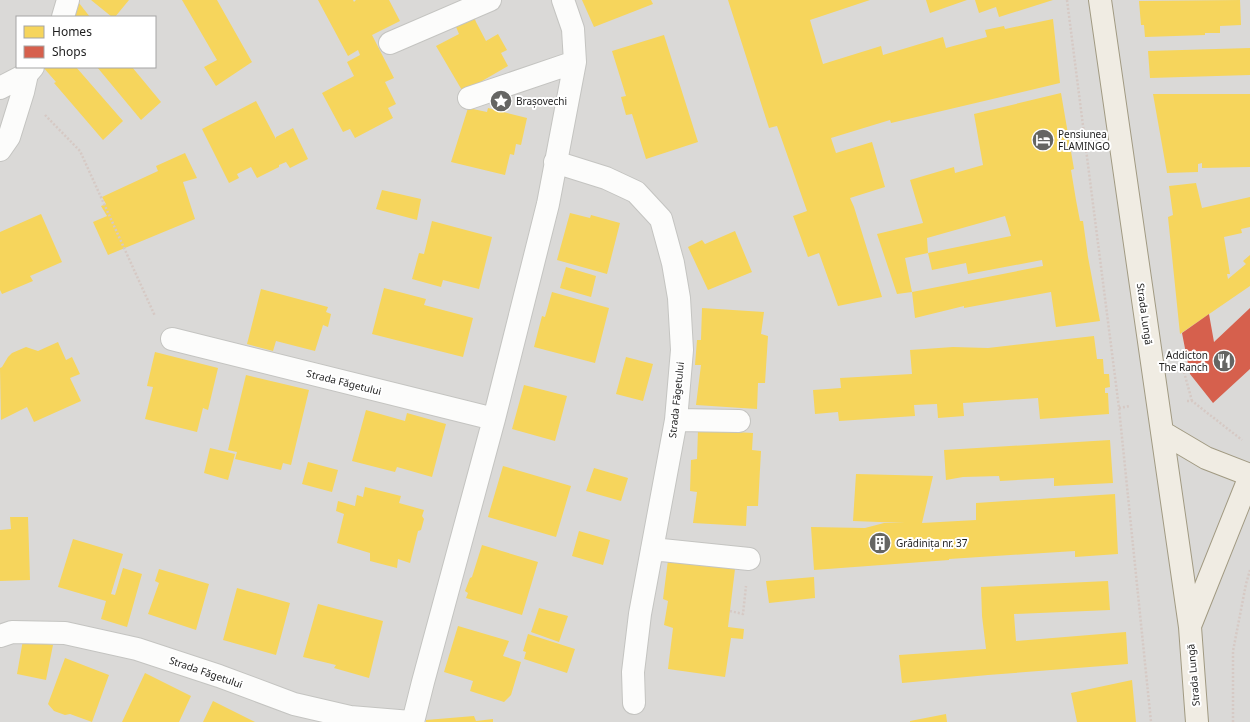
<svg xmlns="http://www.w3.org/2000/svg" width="1250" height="722" viewBox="0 0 1250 722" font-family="'Noto Sans',sans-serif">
	<rect width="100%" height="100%" fill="#ebeae5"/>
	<path fill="#dad9d7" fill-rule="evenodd" d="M0,0h1250v722h-1250zM17,17h138v50h-138z"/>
	<path fill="#f6d55c" d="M91,0h38l-14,17h-3z
		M182,0h35l35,62 -36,24 -12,-19 13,-7z
		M318,0h35l1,2 2,-2h33l11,21 -28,14 22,43 -9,4 11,22 -8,4 5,10 -38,20 -5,-9 -7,3 -21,-39 32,-17 -7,-14 13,-7 -2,-5 -10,6z
		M582,0h69l2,4 -59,23z
		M728,0h142l-60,20 13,44 58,-18 2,9 60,-18 3,11 41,-11 -2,-7 19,-4 1,3 48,-10 7,64 -169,40 -1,-3 -59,18 5,15 36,-11 13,45 -35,11 4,9 28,90 -44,9 -19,-53 -11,4 -15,-41 14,-5 -30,-85 -8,2z
		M926,0h41l-37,13z
		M975,0h78l-54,17 -3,-10 -17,6z
		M1240,0l1,25 -21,1v7h-15v2l-60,2 -1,-12h-3l-2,-24z
		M79,3l11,14h-21z
		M472,11l4,11 10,19 12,-7 9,16 -6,3 7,13 -45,26 -27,-46 23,-12 -5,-12z
		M664,35l34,107 -52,17 -14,-45 -6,1 -5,-18 5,-1 -14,-45z
		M1250,48v27l-100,3 -2,-27z
		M43,67h33l47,54 -20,19 -49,-57 2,-1z
		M97,67h35l29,35 -20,18z
		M1061,93l13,76 -3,1 5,30 4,21h3l5,36 12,64 -44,6 -5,-35 -87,16v-2l-49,12 -3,-26 131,-26 -1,-6 -74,14 -2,-11 -34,7 -4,-17 83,-17 -6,-20 -78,22 1,15 -23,5 7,34 -15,2 -20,-60 46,-11 -13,-43 44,-13 1,6 28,-8 -9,-51z
		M1153,94h97v73l-48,1v-5l-4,1v8l-31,1z
		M256,101l20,38v-2l17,-9 15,31 -18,9 -4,-6 -7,3v2l-22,11 -6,-11 -14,7 2,4 -10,5 -27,-54z
		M468,108l19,4 1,-4 39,10 -6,27 -5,-1 -2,11 -4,-1 -5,21 -54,-13z
		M185,153l12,25 -14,4 12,37 -87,36 -15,-33 14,-6 -6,-10 5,-2 -4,-7 56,-26 -2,-5z
		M1196,183l6,25 48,-11v30l-9,2 1,4 -18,4 6,37h-3l1,5 18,-15 -3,-3 7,-6v31l-70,48 -12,-117 5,-2 -4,-29z
		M382,190l39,9 -4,21 -41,-11z
		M570,213l20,5 1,-3 29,8 -13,51 -50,-14z
		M41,214l21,48 -32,14 3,5 -31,13 -2,-4v-58z
		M432,221l60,16 -13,52 -36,-9 -2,7 -29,-8 7,-26 5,1z
		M735,231l17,41 -44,18 -20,-43 14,-7 3,4z
		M566,267l30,9 -5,21 -31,-9z
		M384,288l42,11 -2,6 49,13 -10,39 -91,-23z
		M261,289l67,18 -2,5 5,2 -3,13 -5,-2 -8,26 -39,-10 -3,10 -26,-7z
		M552,292l57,16 -14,55 -61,-16 8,-31 3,1z
		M702,308l62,4 -3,22 7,2 -3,47h-7l-1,26 -61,-4 5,-40h-6l2,-25h4z
		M1094,336l3,23h6l1,15h5l1,13 -5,1v5h3l1,21 -69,5 -2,-21 -75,5 1,13 -26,2 -1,-14 -23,1 1,11 -76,5 -1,-9 -23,2 -2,-24 28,-2 -1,-10 72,-4 -2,-24 43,-3 35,1z
		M58,342l8,18 6,-3 8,17 -10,4 11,23 -47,21 -7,-15 -26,13 -1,-52 2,-1 6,-10 4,-4 14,-6 12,4z
		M155,352l63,16 -10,42 -5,-2 -6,24 -52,-13 8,-32 -6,-1z
		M626,357l27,7 -10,37 -27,-7z
		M246,375l63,15 -18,75 -8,-2 -2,7 -46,-11 2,-7 -9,-2z
		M524,385l43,11 -12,45 -43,-12z
		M366,410l39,11 2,-8 39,11 -14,53 -35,-10 -2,5 -43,-11z
		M698,430l55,3 -1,17 9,1 -3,55h-11l-1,20 -53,-3 4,-31 -7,-1 1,-31 6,-1z
		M1110,440l3,43 -59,3v-8l-54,3 -1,-5 -36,1 -17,3 -2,-30z
		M210,448l25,6 -7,26 -24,-7z
		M308,462l30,8 -6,22 -30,-8z
		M503,466l68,20 -15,51 -68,-20z
		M594,468l34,10 -7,23 -35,-10z
		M856,474l77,2 -11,47 54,-3v-17l139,-9 3,60 -43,3v-6l-126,8v1l-135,10 -3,-43 54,1 19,-5h21l-52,-2z
		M365,487l36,9 -2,7 25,7 -2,6 2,3 -3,11 -3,1 -8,32 -12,-4 -1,9 -27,-7v-8l-33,-10 7,-29 -8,-3 2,-10 17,5 2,-11 6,2z
		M10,517h18l2,63 -30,1v-51l11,-1z
		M579,531l31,9 -7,25 -31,-9z
		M73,539l50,15 -12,40 4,1 8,-27 19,6 -15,53 -26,-8 5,-18 -48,-14z
		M482,545l56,17 -16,53 -56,-17 2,-5 -3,-2 5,-13 2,-1z
		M668,560l67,9 -7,58 16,2 -1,10 -12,-1 -6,39 -57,-8 5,-41 -9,-3 4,-24 -5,-2z
		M159,569l50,15 -13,46 -48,-16 11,-31 -4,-2z
		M814,577l1,21 -46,5 -3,-22z
		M1108,581l2,29 -96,4 2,27 110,-9 2,32 -140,11 -86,8 -3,-28 87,-6 -4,-33 -1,-29z
		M237,588l53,15 -14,52 -53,-15z
		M318,604l65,17 -14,57 -35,-10 2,-3 -33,-8z
		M539,608l29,8 -9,26 -28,-10z
		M458,626l51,15 -6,15 18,6 -10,33 -7,7 -34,-11 3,-10 -29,-9z
		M528,634l47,15 -8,24 -43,-14 2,-7 -3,-1z
		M23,640l30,5 -7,35 -29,-6z
		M65,658l44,17 -17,47 -22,-8 -5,1 -11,-4 -6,-7z
		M145,673l46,23 -12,26h-57z
		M1132,680l4,42h-59l-6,-29z
		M213,701l42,21h-52z
		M946,714l1,8h-37v-1z
		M474,716l2,5 17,-2v3h-67v-2z"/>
	<path fill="#d6604d" d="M1250,308v61l-37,34 -23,-29 -8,-41 27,-19 5,28z"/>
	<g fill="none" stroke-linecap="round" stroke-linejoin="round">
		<g stroke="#c4c4c1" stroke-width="24">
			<path id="minor" d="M63,17l5,-17
				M390,43l100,-43
				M0,88l27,-14 6,-7
				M469,98l106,-36
				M0,150l9,-13 14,-45 4,-18
				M555,162l51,16 30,14 25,27 12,44 6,35 3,52 -6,70 -36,194 -7,58 1,31
				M172,339l322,80
				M676,420l63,1
				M652,549l97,10
				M0,636l12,-4 53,1 72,16 82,27 75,28 56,13 61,5
				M413,722l10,-40 71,-263 54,-215 27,-142 -2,-33 -10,-29"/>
		</g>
		<g stroke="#a19a82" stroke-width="24">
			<path id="major" d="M1100,0l90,627 7,95
				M1162,432l44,26 44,17
				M1190,626l60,-150"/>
		</g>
		<path stroke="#d6c9c4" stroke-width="2.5" stroke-dasharray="2 2" stroke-linecap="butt" d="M1067,0l52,408 32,314
			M45,115l35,36 75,165
			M1184,372l8,29
			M1187,401h5l50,39
			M1119,408l11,-2
			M730,611l13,3 3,-28
			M1233,722v-71l13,-67 4,-14"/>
		<use href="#minor" stroke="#fcfcfb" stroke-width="22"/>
		<use href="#major" stroke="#f0ece3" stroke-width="22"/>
	</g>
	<defs>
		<g id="sight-disc" transform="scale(1.15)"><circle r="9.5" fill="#656563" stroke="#fff"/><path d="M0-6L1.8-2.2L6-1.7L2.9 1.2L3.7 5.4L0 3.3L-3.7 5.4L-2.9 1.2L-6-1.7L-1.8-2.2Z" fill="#fff"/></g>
		<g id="hotel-disc" transform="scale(1.15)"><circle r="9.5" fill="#656563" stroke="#fff"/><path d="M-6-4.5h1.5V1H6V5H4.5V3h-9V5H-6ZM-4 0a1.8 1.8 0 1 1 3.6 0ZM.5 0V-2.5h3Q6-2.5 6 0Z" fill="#fff"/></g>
		<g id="restaurant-disc" transform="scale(1.15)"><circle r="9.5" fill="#656563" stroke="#fff"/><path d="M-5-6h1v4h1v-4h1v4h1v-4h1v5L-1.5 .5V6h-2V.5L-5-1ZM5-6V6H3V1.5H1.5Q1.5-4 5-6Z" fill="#fff"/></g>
		<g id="building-disc" transform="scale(1.15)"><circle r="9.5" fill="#656563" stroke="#fff"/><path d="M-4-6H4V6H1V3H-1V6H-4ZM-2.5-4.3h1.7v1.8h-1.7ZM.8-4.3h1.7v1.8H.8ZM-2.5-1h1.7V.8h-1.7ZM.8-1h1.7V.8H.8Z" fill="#fff"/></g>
	</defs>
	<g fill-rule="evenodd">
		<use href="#sight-disc" x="501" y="101"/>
		<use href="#hotel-disc" x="1043" y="140"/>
		<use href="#restaurant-disc" x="1224" y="361"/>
		<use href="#building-disc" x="880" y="543"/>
	</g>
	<g text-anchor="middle" stroke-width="4" stroke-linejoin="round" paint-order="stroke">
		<g font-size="10" fill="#1d1d1d" stroke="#fff" text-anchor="start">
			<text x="516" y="105">Brașovechi</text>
			<text x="1058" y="138">Pensiunea<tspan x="1058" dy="12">FLAMINGO</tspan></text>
			<text x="1208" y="359" text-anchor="end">Addicton<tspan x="1208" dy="12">The Ranch</tspan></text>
			<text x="896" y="547">Grădinița nr. 37</text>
		</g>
		<g font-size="10" fill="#1d1d1d" stroke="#fff">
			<text transform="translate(1145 314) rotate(82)" y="4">Strada Lungă</text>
			<text transform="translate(344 382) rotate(14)" y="4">Strada Făgetului</text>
			<text transform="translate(676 400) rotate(-84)" y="4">Strada Făgetului</text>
			<text transform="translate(206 672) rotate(19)" y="4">Strada Făgetului</text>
			<text transform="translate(1193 675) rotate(-95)" y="4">Strada Lungă</text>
		</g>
	</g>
	<rect x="16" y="16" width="140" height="52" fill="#ffffff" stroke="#a5a5a5"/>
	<rect x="24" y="26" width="20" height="12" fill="#f6d55c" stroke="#a5a5a5"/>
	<text x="52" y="36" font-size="12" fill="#1d1d1d">Homes</text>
	<rect x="24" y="46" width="20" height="12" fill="#d6604d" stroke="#a5a5a5"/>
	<text x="52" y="56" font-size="12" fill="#1d1d1d">Shops</text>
</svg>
